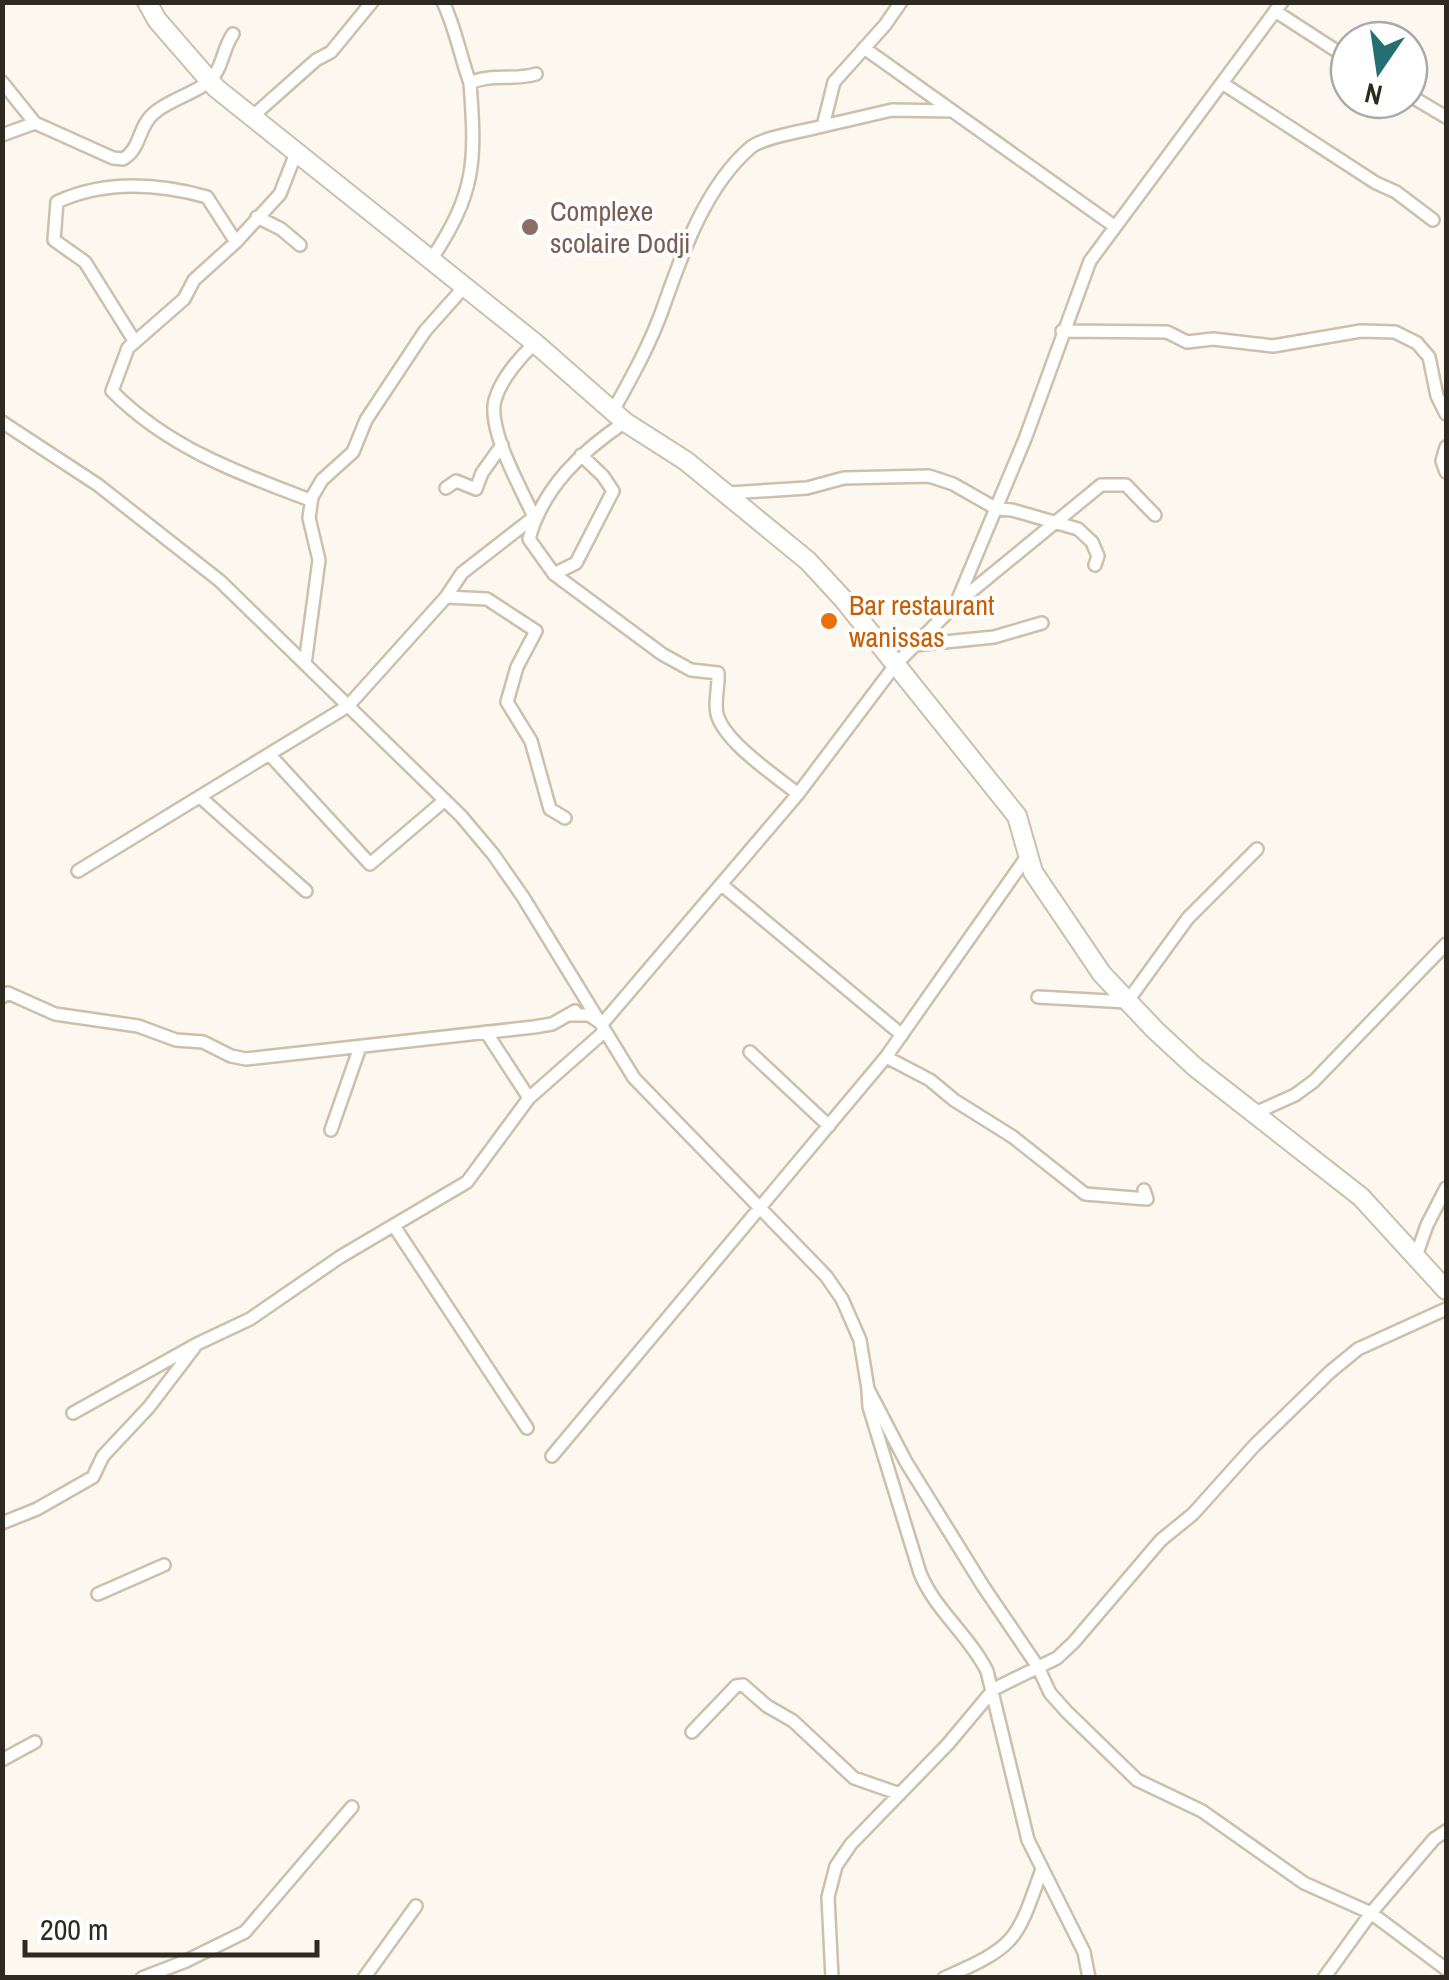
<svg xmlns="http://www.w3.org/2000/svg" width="1449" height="1980" viewBox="0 0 1449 1980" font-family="'Archivo Narrow',sans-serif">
	<rect width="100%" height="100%" fill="#fdf8ef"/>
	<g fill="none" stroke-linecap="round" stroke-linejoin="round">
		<g stroke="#ccc0aa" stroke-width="16">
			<path id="minor" d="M443,2c13,27 17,54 27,81
				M1275,11l74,48
				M864,48l250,178
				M2,82l33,41
				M1222,83l154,100 20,9 37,28
				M1409,95l37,22
				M253,116l63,-56 15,-8 41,-50
				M823,126l69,-16 60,1
				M2,135l33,-12 78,35 10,1c18,-10 15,-32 30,-45 15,-14 39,-19 55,-32 15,-12 14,-33 25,-48
				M296,153l-16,41 -44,48 -42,38 -10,19 -56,49 -16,43c55,56 126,82 198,109
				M257,217l24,12 19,16
				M431,260c45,-68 45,-98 39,-177 21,-10 44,-2 66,-9
				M1062,331l105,1 20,10 26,-3 60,7 88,-15 34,1 22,11 12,14 8,39 9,18
				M135,342l-50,-80 -31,-22 3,-38c48,-22 100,-19 150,-5l29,45
				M613,411c18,-33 37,-66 50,-103 19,-54 42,-121 87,-160 12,-11 55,-17 73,-22l11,-44 51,-57 16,-23
				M2,422l96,63 122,96 241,235 32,38 30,43 111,181 192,198 16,23 18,41 8,49 38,73 77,124 55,81 12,26 17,19 70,68 65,31 102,72 67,30 75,56
				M625,422c-43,29 -82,65 -96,117l25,35 108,80 29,16 27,3c1,13 -4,28 -1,41 7,28 59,62 81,80
				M1446,447l-4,14 4,11
				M446,488l10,-7 20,8 6,-16 20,-28
				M729,493l78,-5 37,-10 85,-2 24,8 44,25 15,1 66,19 14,13 6,14 -3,9
				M534,517c-12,-27 -47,-87 -39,-117 6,-21 25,-43 40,-57
				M554,574l22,-11 37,-72 -10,-15 -22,-21
				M446,597l41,2 49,32 -19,36 -10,35 24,39 19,68 15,9
				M958,599l67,-160 65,-178 192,-259
				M915,645l79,-8 48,-14
				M305,664l14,-104 -10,-42 3,-21 10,-17 31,-28 13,-32 59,-89 40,-45
				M270,755l100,109 75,-64
				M200,797l106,94
				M78,871l270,-165 98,-109 16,-24 72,-56
				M722,885l180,150
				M2,997l6,-4 47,21 83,12 38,14 27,2 28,14 15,3 288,-32 18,-3 23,-13
				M1038,997l89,5 61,-84 69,-69
				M571,1015h18l13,9 196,-230 98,-130 61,-61 144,-118h25l29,30
				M486,1032l43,66
				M750,1052l79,74
				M886,1057l44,23 24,20 59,37 72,57 62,5 -3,-9
				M1255,1113l40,-18 19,-14 132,-137
				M331,1130l29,-83
				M394,1226l133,202
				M1416,1256l11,-31 19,-37
				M868,1390l1,17 51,166c15,37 49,62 67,98l41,169 56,112 5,26
				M73,1413l124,-69 53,-25 90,-62 127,-75 62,-84 76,-67
				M552,1456l334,-399 142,-202
				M2,1523l35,-14 56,-32 10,-21 46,-49 45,-59
				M98,1594l66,-29
				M692,1732l44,-46 7,-1 24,21 26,15 61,57 46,16
				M2,1760l33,-18
				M142,1978l44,-17 59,-29 107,-125
				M364,1978l52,-72
				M832,1978l-4,-81 8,-31 15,-22 97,-100 46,-55 63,-31 17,-16 87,-102 32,-26 61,-68 76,-74 28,-23 88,-40
				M944,1978c72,-32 72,-35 98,-109
				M1324,1978l47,-65 63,-74 12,-8"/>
		</g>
		<g stroke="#ccc0aa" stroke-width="22">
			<path id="secondary" d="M147,2l10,18 59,68 319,255 90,79 61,39 122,100 36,39 173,216 16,56 69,102 53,56 40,37 166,130 85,93"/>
		</g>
		<use href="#minor" stroke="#fff" stroke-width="11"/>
		<use href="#secondary" stroke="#fff" stroke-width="18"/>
	</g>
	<circle fill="#8d6e63" stroke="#fff" stroke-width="4" cx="530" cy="227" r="10"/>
	<circle fill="#e8710a" stroke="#fff" stroke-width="4" cx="829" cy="621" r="10"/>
	<g text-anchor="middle" stroke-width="8" stroke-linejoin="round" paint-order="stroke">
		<g font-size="28" fill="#785e54" stroke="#fff" text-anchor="start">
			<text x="550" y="221">Complexe<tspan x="550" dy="32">scolaire Dodji</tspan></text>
		</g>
		<g font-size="28" fill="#c56008" stroke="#fff" text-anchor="start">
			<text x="849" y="615">Bar restaurant<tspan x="849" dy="32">wanissas</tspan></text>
		</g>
	</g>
	<rect width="1449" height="1980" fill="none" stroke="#2e2a21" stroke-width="10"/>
	<g transform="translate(1379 70) rotate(193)"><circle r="48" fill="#ffffff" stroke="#abaaa6" stroke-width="2.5"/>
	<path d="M0-8L18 38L0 25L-18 38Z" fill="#246f72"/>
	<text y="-15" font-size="28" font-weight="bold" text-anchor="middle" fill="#2e2a21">N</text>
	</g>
	<path d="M25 1940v15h292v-15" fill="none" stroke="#2e2a21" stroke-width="5"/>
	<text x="40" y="1940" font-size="30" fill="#2e2a21" stroke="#ffffff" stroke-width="8" paint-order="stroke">200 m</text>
</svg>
